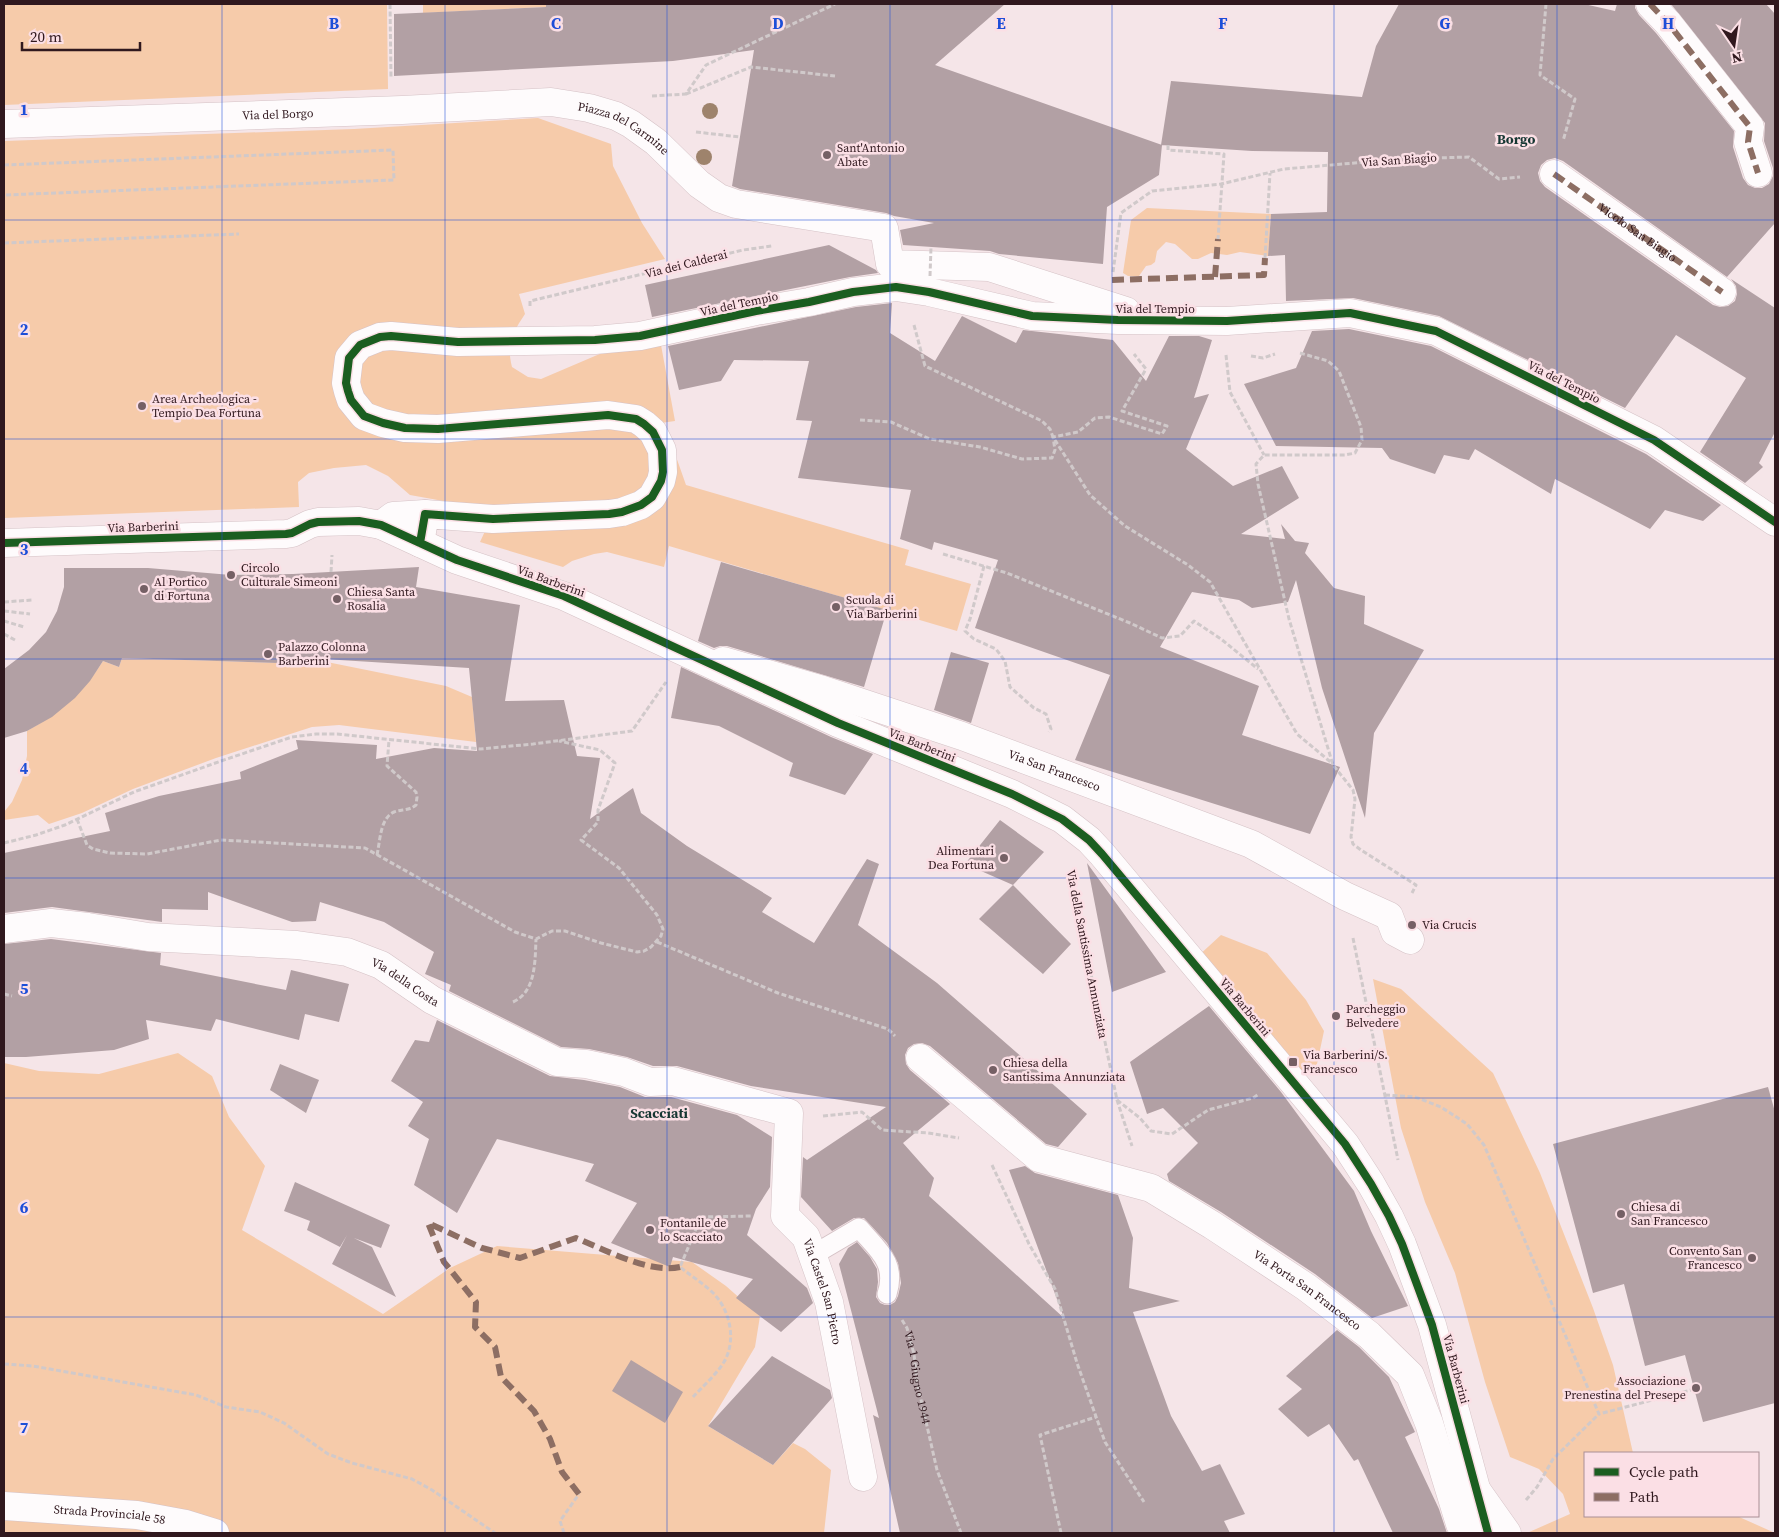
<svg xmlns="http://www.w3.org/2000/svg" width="1779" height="1537" viewBox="0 0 1779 1537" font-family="'Source Serif 4',serif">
	<rect width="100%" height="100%" fill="#f5e5e8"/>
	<path fill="#f6cbaa" d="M4,4h383l1,85 -384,16z
		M423,4h123v3l-123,6z
		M538,118l73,26 2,22 29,57 23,36 -146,35 6,20c-12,18 -19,30 -13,53l16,10 13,2 68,-29 52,-5 14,76 -14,2 12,25 13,37 223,65 -4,15 66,19 -14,47 -288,-85 -5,21 -57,-15 -13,2 -22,7 -9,6 -83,-25 6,-13 -15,-23 -61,-11 -22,-19 -22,-11 -32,3 -25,5 -11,9 1,25 -295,11v-377l350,-12z
		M1147,208l124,6 -3,42 -28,-4 -13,3 -16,-2 -13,6h-6l-17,-15 -9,-2 -9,9 -2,11 -4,3 -5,1 -7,10h-11l-5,-3 8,-53z
		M122,658l156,5 29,-5 139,28 26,11 4,45 -137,-17 -27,2 -96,31 -83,31 -51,24 -33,11 -11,-9 -34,5v-8l8,-10 10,-22 5,-24v-25c35,-20 54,-36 76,-70l16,6z
		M1221,935l46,18 39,47 18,31 -7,33 -19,15 -102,-121z
		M1373,979l28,10 92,84 47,100 53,135 20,57 20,88h-48v63h152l38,17h-248l43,-19 -7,-20 -24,-25 -29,-12 -25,-75 -30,-109 -30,-71 -24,-74z
		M178,1053l34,23 17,41 36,49 -23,64 141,84 67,-46 47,-22 195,16 34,24 34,30 -5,31 -47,79 65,39 20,-22 12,6 26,21 -7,63h-820v-470l35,8 60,3z"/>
	<path fill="#b2a0a4" d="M546,4h459l-70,61 227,80 -3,30 -52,32 -4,57 -104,-10 -9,-3 -87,-6 -3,-15 34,-7 -40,-7 -8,-3 -146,-24 -8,-3 22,-136 -81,11 -279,15v-62l152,-7z
		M1399,4h185l31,7 2,-7h18v4l4,7 17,18 78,98 -1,16 10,31 5,7 7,3h7l7,-4 4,-8v-8l-9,-27 1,-18 -94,-119h95l9,10v209l-48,54 -164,-116 -8,-3 -8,2 -6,5 -3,8 2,8 5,6 168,118 7,2 8,-1 7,-5 2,-7 -1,-8 -5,-7 44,29v124l-16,31 4,4 -18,16 -45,-31 46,-74 -70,-43 -51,73 -186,-92 -86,-18 -67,3 -1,-46 -17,1 3,-42 56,-2 1,-60 -76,-1 -91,-6 10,-64 191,16 14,-51z
		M829,245l47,25 2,3 -28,4 -198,40 -7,-32z
		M892,303l-2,30 45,28 27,-45 54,27 7,-13 90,10 33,41 23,-45h30l13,4 -18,58 15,-4 -23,55 47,37 49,-20 17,32 -58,36 44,5 -4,-15 14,17 14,2 -4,10 29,35 31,8 -1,28 60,26 -50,83 -9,85 -43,-130 -26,-108 -8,22 -36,6 -13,-8 -47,-8 -32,55 99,39 -17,49 98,32 -30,67 -235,-74 35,-85 -135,-47 23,-68 -64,-18 -2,8 -32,-11 11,-49 -113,-12 14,-57 -16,-1 13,-59 -75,-1 -13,21 -42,9 -11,-44 188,-39z
		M1349,329l82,17 215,108 75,51 -18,16 -38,-11 -15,19 -95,-50 -4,15 -76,-45 -6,11 -25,-5 -9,19 -45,-15 -8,-11 -106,-2 -32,-62 52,-16 16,-37z
		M721,562l166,48 -23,77 -137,-41h-7l-6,2 -16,-7z
		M419,567l-3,20 104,18 -15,96 59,-1 13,56 23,2 -10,61 43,-31 8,25 46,33 85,52 -10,14 52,31 53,-84 12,5 -21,61 79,58 150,131 -29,33 -12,-3 -116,-98 -8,-3 -8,1 -6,4 -3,7 1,9 4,6 40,34 -47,39 31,35 -5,18 135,122 -55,-148 16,-4 10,7 83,22 15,43 -4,50 51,13 -47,11 38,104 31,55 18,-7 25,50 -21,7 6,12h-330l-27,-118 6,3 -40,-154 9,-16 9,-6 13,15 7,12 1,13 -2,15 4,6 5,2h5l5,-3 3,-6 3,-13 -3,-20 -11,-20 -23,-25h-10l-22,13 -31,-34 2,-40 4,3 79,-53 -135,-21 -74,-20h-24l-26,-9 -38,-8 -28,-2 -112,-56 2,-6 -26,-11 9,-22 -50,-30 -64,-20 -4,19 -24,1 -84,-30v18l-46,-1v13l-110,-15 -48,6v-60l106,-22 -5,-18 54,-17 82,-17 -1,-7 58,-23 -2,-9 81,5 -1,14 58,-11 43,3 -8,-83 -162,-10 -29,5 -156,-5 -3,9 -16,-6 -13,20 -15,17 -23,19 -25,14 -23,7v-69l25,-19 17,-18 11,-21 7,-24v-19h84l83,7 62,-1z
		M951,652l38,11 -18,60 -37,-13z
		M681,667l150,70 42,17 -28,41 -56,-19 4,-13 -74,-37 -48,-8z
		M1000,820l44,32 -31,33 -48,-21z
		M1087,863l79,109 -54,20z
		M1013,885l58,59 -28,30 -64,-55z
		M51,939l110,14 -1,12 126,25 5,-20 58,14 -10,38 -34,-8 -6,26 -83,-21 -5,12 -65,-11 3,19 -35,11 -88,7h-22v-113z
		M1209,1006l72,86 73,99 17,40 37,75 -36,12 -57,-44 -94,-62 -52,-31 -2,-7 31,-31 -35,-35 -16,6 -17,-52z
		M437,1020l113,56 34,4 36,7 25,10h26l66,18 35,22 -2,50 -14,22 -9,26 60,53 6,15 -32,29 -45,-34 17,-19 -80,-22 -3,10 -59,-24 26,-40 -52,-22 9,-17 -97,-25 -40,74 -43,-28 15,-46 -21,-13 15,-24 -32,-21 24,-41 14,2z
		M280,1064l39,16 -13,33 -36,-23z
		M1768,1087l7,25v291l-72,19 -18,-67 -40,11 -21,-82 -31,9 -40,-149z
		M295,1182l95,43 -9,23 -27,-10 18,9 24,50 -64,-33 15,-29 -7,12 -33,-17 3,-9 -26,-10z
		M1337,1330l22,17 30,30 26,55 -10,5 34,72 8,24h-54l-35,-74 -4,2 -25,-37 -21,13 -30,-28 24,-20 -16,-13z
		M772,1356l58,34 2,8 -59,67 -65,-39z
		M631,1360l52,32 -18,31 -53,-32z"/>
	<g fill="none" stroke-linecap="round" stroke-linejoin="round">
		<g stroke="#d5c2c6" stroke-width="21">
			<path id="service" d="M813,1255l46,-27c19,22 38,35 28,66"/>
		</g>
		<g stroke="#d5c2c6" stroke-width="29">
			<path id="pedestrian" d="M1650,4l18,19 82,104 -2,15 10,31
				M1554,174l168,118"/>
		</g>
		<g stroke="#d5c2c6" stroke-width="29">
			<g id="minor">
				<path id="s2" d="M4,124l398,-14 149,-8 38,6 27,8 15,8 25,18 43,42 20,14 17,6 148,24 6,36 99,3 137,44"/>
				<path d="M381,525l12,-9 32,-2"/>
				<path d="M420,543l5,-29 68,5 116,-5 13,-2 19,-7 11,-8 9,-16 2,-9 -1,-22 -9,-18 -9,-8 -8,-5 -28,-4 -170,14 -33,-1 -22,-5 -19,-7 -13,-16 -3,-9 -2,-8 3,-25 11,-13 20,-8 11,-1 67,6 137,-2 45,-4 116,-25 53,-9 44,-10 43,-5 33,5 103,24 86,4 109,1 123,-8 86,18 218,109 121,82"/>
				<path id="s3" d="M723,661l100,29 139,46 289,108 94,52 44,20 6,16 15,8"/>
				<path id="s4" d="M4,929l47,-6 37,4 60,10 149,8 50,7 34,13 51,35 125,62 29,2 38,8 26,10 23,-1 116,32 -4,103 21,21 23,65 34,175"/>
				<path id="s5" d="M920,1058l119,100 112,30 61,37 94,62 63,48 41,40 19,48 31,101 5,9"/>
				<path d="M1478,1492l29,41"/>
			</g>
		</g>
		<g stroke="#d5c2c6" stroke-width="29">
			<g id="tertiary">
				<path d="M4,543l282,-9 6,-1 18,-9 8,-2 41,-1 22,4 76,35 107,36 274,127 174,71 50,25 27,21 13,14 243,290 26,40 18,32 13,28 30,81 56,208"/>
				<path id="s6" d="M4,1506l133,9 49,9 29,9"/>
			</g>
		</g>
		<g stroke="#d0c9ca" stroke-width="3" stroke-dasharray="5 2.5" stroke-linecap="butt">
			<path d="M390,4l1,73"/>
			<path d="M1546,4l-6,71 35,24 -12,42"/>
			<path d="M686,94l65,-27 84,9"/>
			<path d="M652,96l34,-2 20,-29 129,-61"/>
			<path d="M696,132l44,5"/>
			<path d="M1168,145v5l56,4 -6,85"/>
			<path d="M4,165l389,-15 1,30 -390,15"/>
			<path d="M4,243l235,-9"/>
			<path d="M1265,258l5,-85"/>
			<path d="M1113,272l8,-59 31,-22 69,-7 63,-15 118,-10 67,-2 30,22 21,-2"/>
			<path d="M530,306v-5l213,-51 29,-4"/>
			<path d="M914,325l11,41 117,55 8,8 3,8 37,58 35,31 63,39 22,17 87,152 36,30"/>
			<path d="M1300,353l28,8 11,10 22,56 1,13 -7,13 -10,2h-81l-8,9 2,20 31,135 44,146 20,25 2,9 -4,38 2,7 8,6 55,35 -4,8"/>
			<path d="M1226,355l4,37 34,63"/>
			<path d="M1251,356l12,2 12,-4"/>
			<path d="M860,420l31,2 39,17 50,8 42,12 30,-1 3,-8 -2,-13 25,-5 17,-14 14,-1 53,17 5,-8 -45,-15 24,-42 -12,-15"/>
			<path d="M943,554l64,19 123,50 32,15 18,-2 14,-15 27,18 37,30"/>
			<path d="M984,566l-14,53 -5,12 9,8 22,10 9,12 5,26 24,21 12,6 5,15 -2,3"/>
			<path d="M331,572l1,-17"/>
			<path d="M4,602l28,-2"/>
			<path d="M4,611l26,3"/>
			<path d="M4,621l20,6"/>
			<path d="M4,634l11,6"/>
			<path d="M77,819l10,26 6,4 17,4 37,1 74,-14 144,8 150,84 21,7 16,-8h13l36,12 36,9 7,-1 7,-4 10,-11 2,-7 -6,-14 -38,-47 -38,-28 17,-18v-12l17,-47 -15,-13 -41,-9"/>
			<path d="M4,843l32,-8 29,-10 69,-33 87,-31 71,-24 24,-3h21l143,15 53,-5 99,-13 34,-49"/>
			<path d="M377,855c3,-13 3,-37 17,-43 8,-3 15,-1 22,-7l1,-8 -1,-5 -29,-26 2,-26"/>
			<path d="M1070,872l47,228 15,46"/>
			<path d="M1353,938l45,222"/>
			<path d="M657,942l121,51 110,36 7,7"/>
			<path d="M4,994l8,2"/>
			<path d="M513,1002c23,-10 22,-41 23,-63"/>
			<path d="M1385,1095l30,2 26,10 26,17 17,21 115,269 92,-24"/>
			<path d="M1117,1100l23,18 11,13 21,3 36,-24 45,-12 6,-4"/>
			<path d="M823,1116l39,-4 20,18 46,3 31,5"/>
			<path d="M992,1165l37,79 26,45 22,74 28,79 39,60"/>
			<path id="s1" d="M902,1320l5,8 7,26 3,28 20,88 24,63"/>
			<path d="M4,1364l29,2 163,29 30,12 34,5 24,11 44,31 24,9 60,16 20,11 63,43"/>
			<path d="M693,1397c10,-11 23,-22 31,-35 13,-22 6,-54 -13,-71 -10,-9 -21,-16 -31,-24l21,-50 51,-1"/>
			<path d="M1526,1500l11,-13 16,-28 46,-45"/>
			<path d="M564,1533l-4,-12 19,-27"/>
			<path d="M1061,1533l-21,-98 56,-18"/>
		</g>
		<use href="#service" stroke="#fefbfc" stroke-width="19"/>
		<use href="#pedestrian" stroke="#fefbfc" stroke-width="28"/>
		<use href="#minor" stroke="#fefbfc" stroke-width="28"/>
		<use href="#tertiary" stroke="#fefbfc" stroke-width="28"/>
		<path stroke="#d0c9ca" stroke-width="3" stroke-dasharray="5 2.5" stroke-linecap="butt" d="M930,276l1,-29"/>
		<g stroke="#8d6e63" stroke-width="6" stroke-dasharray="12 6" stroke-linecap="butt">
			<path d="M1650,4l18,19 82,104 -2,15 10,31"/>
			<path id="s7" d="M1554,174l168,118"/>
			<path d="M1215,277l3,-38"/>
			<path d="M1112,280l152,-5 1,-17"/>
			<path d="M579,1494l-17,-22 -12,-33 -16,-28 -33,-34 -6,-30 -20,-20 1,-25 -32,-40 -16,-39 54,25 38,10 56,-20c28,11 73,36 104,29"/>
		</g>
		<g stroke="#fbdfe5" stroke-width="11">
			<path id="cycleway" d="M4,543l282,-9 6,-1 18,-9 8,-2 41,-1 22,4 76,35 107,36 274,127 174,71 50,25 27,21 13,14 243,290 26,40 18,32 13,28 30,81 56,208
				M420,543l5,-29 68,5 116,-5 13,-2 19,-7 11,-8 9,-16 2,-9 -1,-22 -9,-18 -9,-8 -8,-5 -28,-4 -170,14 -33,-1 -22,-5 -19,-7 -13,-16 -3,-9 -2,-8 3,-25 11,-13 20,-8 11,-1 67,6 137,-2 45,-4 116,-25 53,-9 44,-10 43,-5 33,5 103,24 86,4 109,1 123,-8 86,18 218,109 121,82"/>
		</g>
		<use href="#cycleway" stroke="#1b5e20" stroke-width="8"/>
	</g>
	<g fill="#9e836c">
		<circle cx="710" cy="111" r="8"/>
		<circle cx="704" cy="157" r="8"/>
	</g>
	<path fill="none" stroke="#1d4ed8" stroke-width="1" stroke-opacity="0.55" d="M222,4v1529M445,4v1529M667,4v1529M890,4v1529M1112,4v1529M1334,4v1529M1557,4v1529M4,220h1771M4,439h1771M4,659h1771M4,878h1771M4,1098h1771M4,1317h1771"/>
	<g fill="#756065" stroke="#fbdfe5" stroke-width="2">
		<circle cx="827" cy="155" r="5"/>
		<circle cx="142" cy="406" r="5"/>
		<circle cx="231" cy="575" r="5"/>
		<circle cx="144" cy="589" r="5"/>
		<circle cx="337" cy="599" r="5"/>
		<circle cx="836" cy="607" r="5"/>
		<circle cx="268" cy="654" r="5"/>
		<circle cx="1004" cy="858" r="5"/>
		<circle cx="1412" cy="925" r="5"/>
		<circle cx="1336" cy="1016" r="5"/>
		<rect x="1288" y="1057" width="10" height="10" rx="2.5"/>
		<circle cx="993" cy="1070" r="5"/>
		<circle cx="1621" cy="1214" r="5"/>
		<circle cx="650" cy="1230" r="5"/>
		<circle cx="1752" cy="1258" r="5"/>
		<circle cx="1696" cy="1388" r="5"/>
	</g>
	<g text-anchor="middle" stroke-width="5" stroke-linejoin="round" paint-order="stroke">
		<g font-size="12" fill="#30181e" stroke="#fbdfe5">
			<text dy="4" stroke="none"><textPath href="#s2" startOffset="274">Via del Borgo</textPath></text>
			<text dy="4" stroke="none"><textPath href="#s2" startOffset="626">Piazza del Carmine</textPath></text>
			<text transform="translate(1399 160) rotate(-4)" y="4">Via San Biagio</text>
			<text dy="4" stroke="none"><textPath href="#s7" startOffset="102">Vicolo San Biagio</textPath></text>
			<text transform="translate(686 264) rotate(-14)" y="4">Via dei Calderai</text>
			<text transform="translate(739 304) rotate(-12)" y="4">Via del Tempio</text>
			<text x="1155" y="313">Via del Tempio</text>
			<text transform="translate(1564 382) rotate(27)" y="4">Via del Tempio</text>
			<text transform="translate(143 527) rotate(-2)" y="4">Via Barberini</text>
			<text transform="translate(551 581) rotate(20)" y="4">Via Barberini</text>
			<text transform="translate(922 745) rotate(22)" y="4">Via Barberini</text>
			<text dy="4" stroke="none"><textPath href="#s3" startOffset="349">Via San Francesco</textPath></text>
			<text transform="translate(1087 954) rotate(79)" y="4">Via della Santissima Annunziata</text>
			<text dy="4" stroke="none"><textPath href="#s4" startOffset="411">Via della Costa</textPath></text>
			<text transform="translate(1245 1007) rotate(50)" y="4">Via Barberini</text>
			<text dy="4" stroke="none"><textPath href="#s5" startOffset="458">Via Porta San Francesco</textPath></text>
			<text dy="4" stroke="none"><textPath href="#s4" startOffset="1012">Via Castel San Pietro</textPath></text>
			<text transform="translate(1456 1369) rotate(75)" y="4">Via Barberini</text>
			<text dy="4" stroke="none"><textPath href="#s1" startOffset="60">Via 1 Giugno 1944</textPath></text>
			<text dy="4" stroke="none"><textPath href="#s6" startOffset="106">Strada Provinciale 58</textPath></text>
		</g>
		<g font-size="12" fill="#30181e" stroke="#fbdfe5" text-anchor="start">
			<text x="837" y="152">Sant'Antonio<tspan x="837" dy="14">Abate</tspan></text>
			<text x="152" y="403">Area Archeologica -<tspan x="152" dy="14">Tempio Dea Fortuna</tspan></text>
			<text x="241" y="572">Circolo<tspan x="241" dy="14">Culturale Simeoni</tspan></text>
			<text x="154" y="586">Al Portico<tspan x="154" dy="14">di Fortuna</tspan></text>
			<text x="347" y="596">Chiesa Santa<tspan x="347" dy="14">Rosalia</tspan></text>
			<text x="846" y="604">Scuola di<tspan x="846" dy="14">Via Barberini</tspan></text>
			<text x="278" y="651">Palazzo Colonna<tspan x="278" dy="14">Barberini</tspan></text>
			<text x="994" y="855" text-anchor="end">Alimentari<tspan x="994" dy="14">Dea Fortuna</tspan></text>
			<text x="1422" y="929">Via Crucis</text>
			<text x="1346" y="1013">Parcheggio<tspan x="1346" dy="14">Belvedere</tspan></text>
			<text x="1303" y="1059">Via Barberini/S.<tspan x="1303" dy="14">Francesco</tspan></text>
			<text x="1003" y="1067">Chiesa della<tspan x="1003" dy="14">Santissima Annunziata</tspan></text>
			<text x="1631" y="1211">Chiesa di<tspan x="1631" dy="14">San Francesco</tspan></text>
			<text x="660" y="1227">Fontanile de<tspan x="660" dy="14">lo Scacciato</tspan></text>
			<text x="1742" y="1255" text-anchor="end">Convento San<tspan x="1742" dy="14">Francesco</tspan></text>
			<text x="1686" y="1385" text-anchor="end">Associazione<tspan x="1686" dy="14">Prenestina del Presepe</tspan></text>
		</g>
		<g font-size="14" font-weight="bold" fill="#163733" stroke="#fbdfe5">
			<text x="1516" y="144">Borgo</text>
			<text x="659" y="1118">Scacciati</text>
		</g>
	</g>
	<g font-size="16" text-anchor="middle" font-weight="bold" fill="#1d4ed8" stroke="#fbdfe5" stroke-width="5" stroke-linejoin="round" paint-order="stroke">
		<text x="334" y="29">B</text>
		<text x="556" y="29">C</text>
		<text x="778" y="29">D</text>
		<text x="1001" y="29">E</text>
		<text x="1223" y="29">F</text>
		<text x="1445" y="29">G</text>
		<text x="1668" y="29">H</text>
		<text x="24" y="115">1</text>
		<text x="24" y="335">2</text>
		<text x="24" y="555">3</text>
		<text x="24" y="774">4</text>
		<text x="24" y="994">5</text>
		<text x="24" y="1213">6</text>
		<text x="24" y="1433">7</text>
	</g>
	<rect width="1779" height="1537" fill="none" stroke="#30181e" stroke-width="10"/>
	<rect x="1584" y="1452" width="175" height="65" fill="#fbdfe5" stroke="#aa8f95"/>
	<rect x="1594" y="1468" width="25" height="8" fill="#1b5e20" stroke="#aa8f95"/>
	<text x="1629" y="1477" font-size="15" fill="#30181e">Cycle path</text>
	<rect x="1594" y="1493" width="25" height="8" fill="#8d6e63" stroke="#aa8f95"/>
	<text x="1629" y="1502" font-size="15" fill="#30181e">Path</text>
	<g transform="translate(1734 45) rotate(167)" stroke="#fbdfe5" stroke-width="4" paint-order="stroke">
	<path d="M0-4L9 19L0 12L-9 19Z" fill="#30181e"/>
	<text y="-8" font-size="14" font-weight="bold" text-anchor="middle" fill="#30181e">N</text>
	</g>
	<path d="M22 42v8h118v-8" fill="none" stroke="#30181e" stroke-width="2.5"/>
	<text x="30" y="42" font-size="15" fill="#30181e" stroke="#fbdfe5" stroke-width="4" paint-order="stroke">20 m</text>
</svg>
